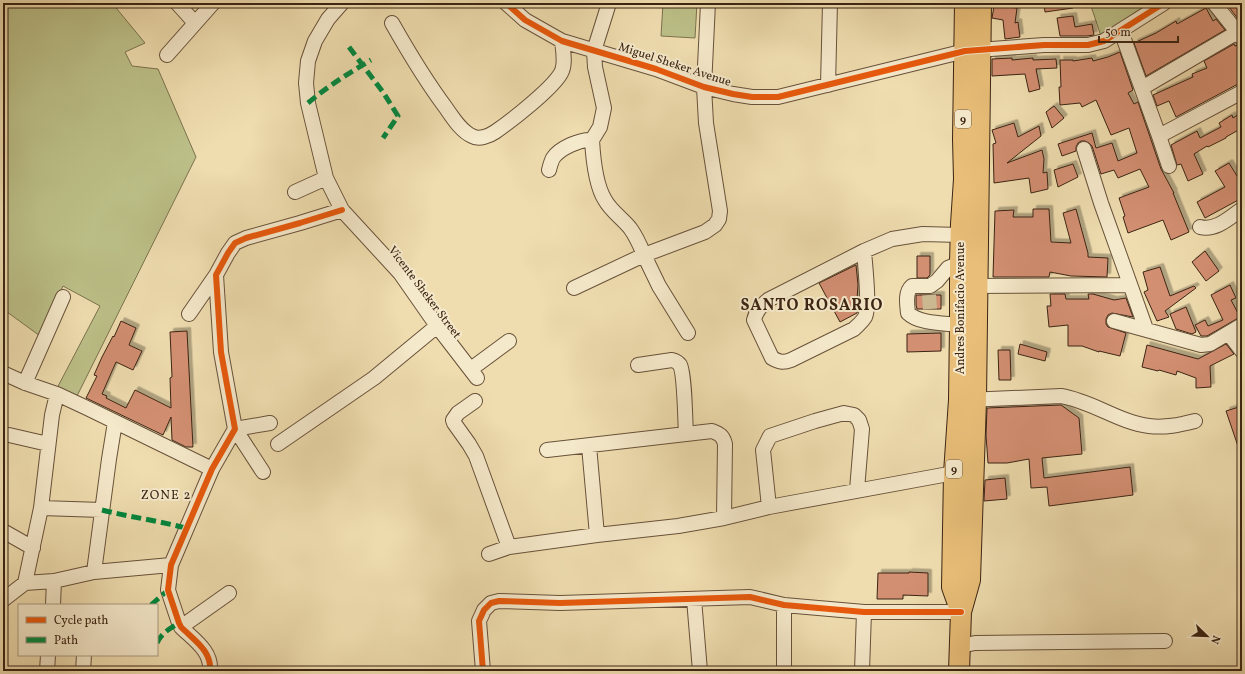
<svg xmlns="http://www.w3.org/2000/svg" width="1245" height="674" viewBox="0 0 1245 674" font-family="Vollkorn,serif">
	<defs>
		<filter id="shadow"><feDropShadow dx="3.5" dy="-3.5" stdDeviation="0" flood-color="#0004"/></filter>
	</defs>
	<rect width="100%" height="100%" fill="#efddaf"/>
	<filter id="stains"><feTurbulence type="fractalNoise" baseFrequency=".005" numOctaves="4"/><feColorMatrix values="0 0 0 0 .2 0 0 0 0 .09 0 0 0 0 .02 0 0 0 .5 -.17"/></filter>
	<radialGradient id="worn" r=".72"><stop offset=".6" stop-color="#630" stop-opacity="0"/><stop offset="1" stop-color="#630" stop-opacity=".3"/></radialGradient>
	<path fill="#bcc088" stroke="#7c724e" d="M3,3h109l33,40 -20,9 7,14 26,3 38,88 -121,243 -20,-8 45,-86 -37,-20 -23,50 -37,-27z
		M663,3h34l-2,35 -34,-2z
		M1090,3h59l-48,33z"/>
	<path fill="#d38f72" stroke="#3b2413" filter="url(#shadow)" d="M1048,3h25v5l-28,4 -1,-8z
		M1226,3h16v19l-1,1z
		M994,6l23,2 -2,15 3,-1 2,15 -15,2 -2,-19 -11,-2z
		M1206,8l7,13 3,-2 9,11 -79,46 -12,-33 22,-10 20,-12 1,3z
		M1073,16l2,11 17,-3 2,11 -7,1h-27l-3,-18z
		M1234,44l1,2 3,-1 1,1 3,7v31h-4l-62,33 -7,-16 -12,5 -4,-11 40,-18 -1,-3 15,-6 -3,-7z
		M1120,52l13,38 -5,3 6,11 4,-2 23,67 13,24h-1l16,39 -18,8 -8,-20 -35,13 -5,-16 2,-1 -6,-18 30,-11 -9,-18 -22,9 -4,-8 -13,4 -9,-28 -3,-3 -4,-2h-4l-3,2 -2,4v4l-14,5 -4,-12 34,-11 4,15 16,-5 6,18 19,-8 -8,-25 -18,7 -15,-35 -14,7 -2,-4 -20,2 -1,-18h2l-1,-27h13v1l19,-3 1,3 15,-4z
		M1012,58v2l21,-2v2l23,-1 1,9 -21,1 4,20 -11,3 -4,-18 -33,2v-17z
		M1054,106l10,12 -12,10 -6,-16z
		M1242,112v16l-16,9v1l-18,9 -1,-1 -13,8 9,20 -15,7 -7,-17 -4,1 -6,-20 26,-14 3,7 21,-11 -2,-4 13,-8 1,3z
		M1014,123l4,14 21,-11 2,10 -34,27 35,-13 2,9 -1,14 4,-1 1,17 -17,4 -2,-15 -35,5 -1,-39 3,-1 -4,-13z
		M1229,163l8,13 5,-3v25l-37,20 -8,-16 28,-15 -10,-16z
		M1073,164l5,13 -20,10 -4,-17z
		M1033,209h16l2,33 20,1 -8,-30 13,-4 12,44v4l20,1 -1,19 -36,-1 -21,-4 -1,5h-56l2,-66 19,-1 -1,7h20z
		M1205,251l14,20 -13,10 -14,-19z
		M917,256h13v19l-3,3h-10z
		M856,265l2,20 -1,14 -2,3 3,6 -1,5 -17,9 -21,-39z
		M1160,267l10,29 24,-10 2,2 -31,23 4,6 -12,4 -13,-29 4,-2 -5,-18z
		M1230,285l6,13 -5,2 9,17 -33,19h-6l-6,-11 10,-5 3,6 15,-6 -12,-25z
		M1050,294h15l1,5h23l-1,-5h5l21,6 12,-2 7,19 -21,-4 -4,2 -2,4v5l2,3 18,6 -6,23 -21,-5v1l-17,-6h-14v-21l-19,2 -2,-21h4z
		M916,295h25v14h-24l-1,-4z
		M1186,307l10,25 -4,2 -16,-5 -6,-15z
		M121,321l15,7 -7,17 13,6 -9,19 -17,-8 -14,32 5,2 -1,2 20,10 9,-18 36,18 -1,-30 2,-1 -2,-45 17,-1 6,116h-7l-14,-7 -1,-23 -8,18 -77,-37 11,-22 -3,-1 8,-18 11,-21 1,1z
		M941,333v18l-34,1v-18z
		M1020,344l27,8 -2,9 -27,-7z
		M1226,344l8,10 -24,12 1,21 -15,1v-10l-19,-7 -1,4 -17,-5 -1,1 -16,-4 5,-22 51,14z
		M998,350h12l1,30h-12z
		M1061,405l18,13 3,36 -40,4 2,20 86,-11 3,28 -84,11 -2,-19 -16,1 -2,-29 -22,4h-19l-2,-28 1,-27z
		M1242,406v49h-1l-15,-44z
		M1005,478l2,21 -23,2 1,-21z
		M909,572l19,1v23l-25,-1v4h-26l1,-26h31z"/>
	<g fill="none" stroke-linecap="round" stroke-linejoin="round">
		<path stroke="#cbb890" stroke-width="14" stroke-dasharray="14 7" stroke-linecap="butt" d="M929,295l1,14"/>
		<g stroke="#68523a" stroke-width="16">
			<path id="minor" d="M177,3l18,20
				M342,3l-14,16 -13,22 -7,20 -2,22 2,20 18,75 16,32 58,63 37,53 40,52
				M506,3l19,17 37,21 94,28 48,18 29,7 19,3h26l187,-46 79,-6h44l16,-4 60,-38
				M1214,3l28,35
				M392,23c17,30 33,57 54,85 7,10 15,23 26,28 7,4 17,0 23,-4 16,-11 57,-43 66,-59 5,-9 2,-22 1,-32
				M1121,31l38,105 10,30
				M167,55l46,-52
				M828,85l2,-82
				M1142,88l94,-55
				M1159,136l83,-44
				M1084,149l17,54 45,126
				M549,170c1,-4 2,-8 4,-12 7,-10 27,-19 39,-18l8,-13 4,-19 -9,-41 -1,-16 15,-48
				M295,192l31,-14
				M1200,227c16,4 29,-9 42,-18
				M864,251c1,14 6,55 1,66 -3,5 -7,8 -11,12l-63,31c-8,3 -12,2 -19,-2l-18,-38c2,-9 7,-14 14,-20l96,-49 28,-12 31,-5 37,1
				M960,263l-12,5 -11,13 -7,5h-18c-7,6 -5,18 -4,27 11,11 37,10 52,12
				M968,286l162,-1
				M574,288l70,-33c-4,-10 -8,-19 -14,-27 -8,-10 -19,-17 -25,-28 -9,-14 -12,-43 -13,-60
				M189,314l27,-39
				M1114,321l87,24 9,-1 32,-19
				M688,333l-29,-47 -15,-31 61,-23 10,-7 4,-6 1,-8 -14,-88 -2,-36 4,-84
				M1229,334l13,17
				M638,365l34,-5c4,1 6,2 8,5 5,10 5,56 6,69
				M471,369l38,-28
				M3,373l22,10 32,11 30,14 125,61
				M25,383l38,-86
				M967,400l94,-4c31,5 57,26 88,30 16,2 30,-1 46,-5
				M475,401l-17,12 -5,7 1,3 15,21 7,12 33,91
				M9,435l39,9
				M278,444l96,-66 63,-52
				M589,446l8,89
				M547,450l165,-19c8,3 11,5 13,13l-1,74
				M263,472l-28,-43 35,-6
				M769,507l-6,-57 7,-14 45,-15 29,-8 10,2 5,5 3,9 -5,61
				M41,508l61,2
				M3,531l30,17
				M489,554l20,-7 88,-12 81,-9 46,-8 45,-11 185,-34
				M94,572l15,-113 6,-37
				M54,581l40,-9 77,-7
				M25,583l16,-75 11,-93 5,-21
				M694,599l6,72
				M3,600l22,-17 29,-2 -1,24
				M784,605v66
				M181,627l48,-34
				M960,646l15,-3 190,-2
				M47,671l1,-16
				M83,671l1,-16
				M210,671c2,-20 -16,-31 -29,-44l-2,-4 -11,-33 3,-25 41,-96 23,-40 -14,-77 -5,-77 12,-22 7,-10 11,-5 54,-15 42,-13
				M483,671l-4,-50 5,-11 7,-7 8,-2 61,2 190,-6 34,8 80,7h97
				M862,671l2,-59"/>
		</g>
		<g stroke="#3b2413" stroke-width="22">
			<path id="highway" d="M961,612l-9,-25 2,-114 5,-73 1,-75v-62l1,-39 3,-45 -1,-40 2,-136
				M959,671l2,-59 9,-32 6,-180 5,-397"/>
		</g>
		<use href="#minor" stroke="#f5e9cb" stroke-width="14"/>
		<use href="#highway" stroke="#e8be78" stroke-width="20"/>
		<path stroke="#00873e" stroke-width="5" stroke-dasharray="10 5" stroke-linecap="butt" d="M349,47l34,45 15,24 -15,22
			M308,103c20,-17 41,-30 63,-43
			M102,510c28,7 57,11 84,18
			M151,605l17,-15
			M157,643c4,-10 14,-15 22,-20"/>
		<g stroke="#f5e9cb" stroke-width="8">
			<path id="cycleway" d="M506,3l19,17 37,21 94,28 48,18 29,7 19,3h26l187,-46 79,-6h44l16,-4 60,-38
				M210,671c2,-20 -16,-31 -29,-44l-2,-4 -11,-33 3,-25 41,-96 23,-40 -14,-77 -5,-77 12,-22 7,-10 11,-5 54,-15 42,-13
				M483,671l-4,-50 5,-11 7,-7 8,-2 61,2 190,-6 34,8 80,7h97"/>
		</g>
		<use href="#cycleway" stroke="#e8590c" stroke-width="6"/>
	</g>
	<g text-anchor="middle" stroke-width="4" stroke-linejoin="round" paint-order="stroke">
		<g fill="#f5e9cb" stroke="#735f4a" stroke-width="1">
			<rect x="955" y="110" width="16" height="18" rx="3"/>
			<rect x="946" y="460" width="16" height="18" rx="3"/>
		</g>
		<g font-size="11" font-weight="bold" fill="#3b2413">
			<text x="963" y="123">9</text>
			<text x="954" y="473">9</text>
		</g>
		<g font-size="12" fill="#3b2413" stroke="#f5e9cb">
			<text transform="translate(675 64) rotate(18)" y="4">Miguel Sheker Avenue</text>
			<text transform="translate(425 292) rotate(53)" y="4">Vicente Sheker Street</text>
			<text transform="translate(960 308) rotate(-90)" y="4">Andres Bonifacio Avenue</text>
		</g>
		<g font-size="13" letter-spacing="1" fill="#3b2413" stroke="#f5e9cb">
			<text x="166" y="499">ZONE 2</text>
		</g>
		<g font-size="16" font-weight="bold" letter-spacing="1" fill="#3b2413" stroke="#f5e9cb">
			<text x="812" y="310">SANTO ROSARIO</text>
		</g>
	</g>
	<rect width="1245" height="674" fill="none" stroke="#efddaf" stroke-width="16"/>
	<rect x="4" y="4" width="1237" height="666" fill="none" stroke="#3b2413" stroke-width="2"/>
	<rect x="8" y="8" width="1229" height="658" fill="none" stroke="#3b2413"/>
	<rect x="18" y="604" width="140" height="52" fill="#f5e9cb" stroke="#ab9a81"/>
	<rect x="26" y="617" width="20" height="6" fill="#e8590c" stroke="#ab9a81"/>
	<text x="54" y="624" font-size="12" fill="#3b2413">Cycle path</text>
	<rect x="26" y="637" width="20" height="6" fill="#00873e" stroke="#ab9a81"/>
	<text x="54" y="644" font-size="12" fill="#3b2413">Path</text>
	<g transform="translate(1207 636) rotate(113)" stroke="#f5e9cb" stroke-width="3" paint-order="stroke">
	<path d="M0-3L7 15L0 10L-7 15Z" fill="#3b2413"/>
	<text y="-6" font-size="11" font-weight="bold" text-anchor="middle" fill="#3b2413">N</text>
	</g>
	<path d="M1099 36v6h79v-6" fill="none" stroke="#3b2413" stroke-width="2"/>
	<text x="1105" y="36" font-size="12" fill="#3b2413" stroke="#f5e9cb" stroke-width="3" paint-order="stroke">50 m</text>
	<rect width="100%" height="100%" filter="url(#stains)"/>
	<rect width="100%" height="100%" fill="url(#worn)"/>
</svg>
